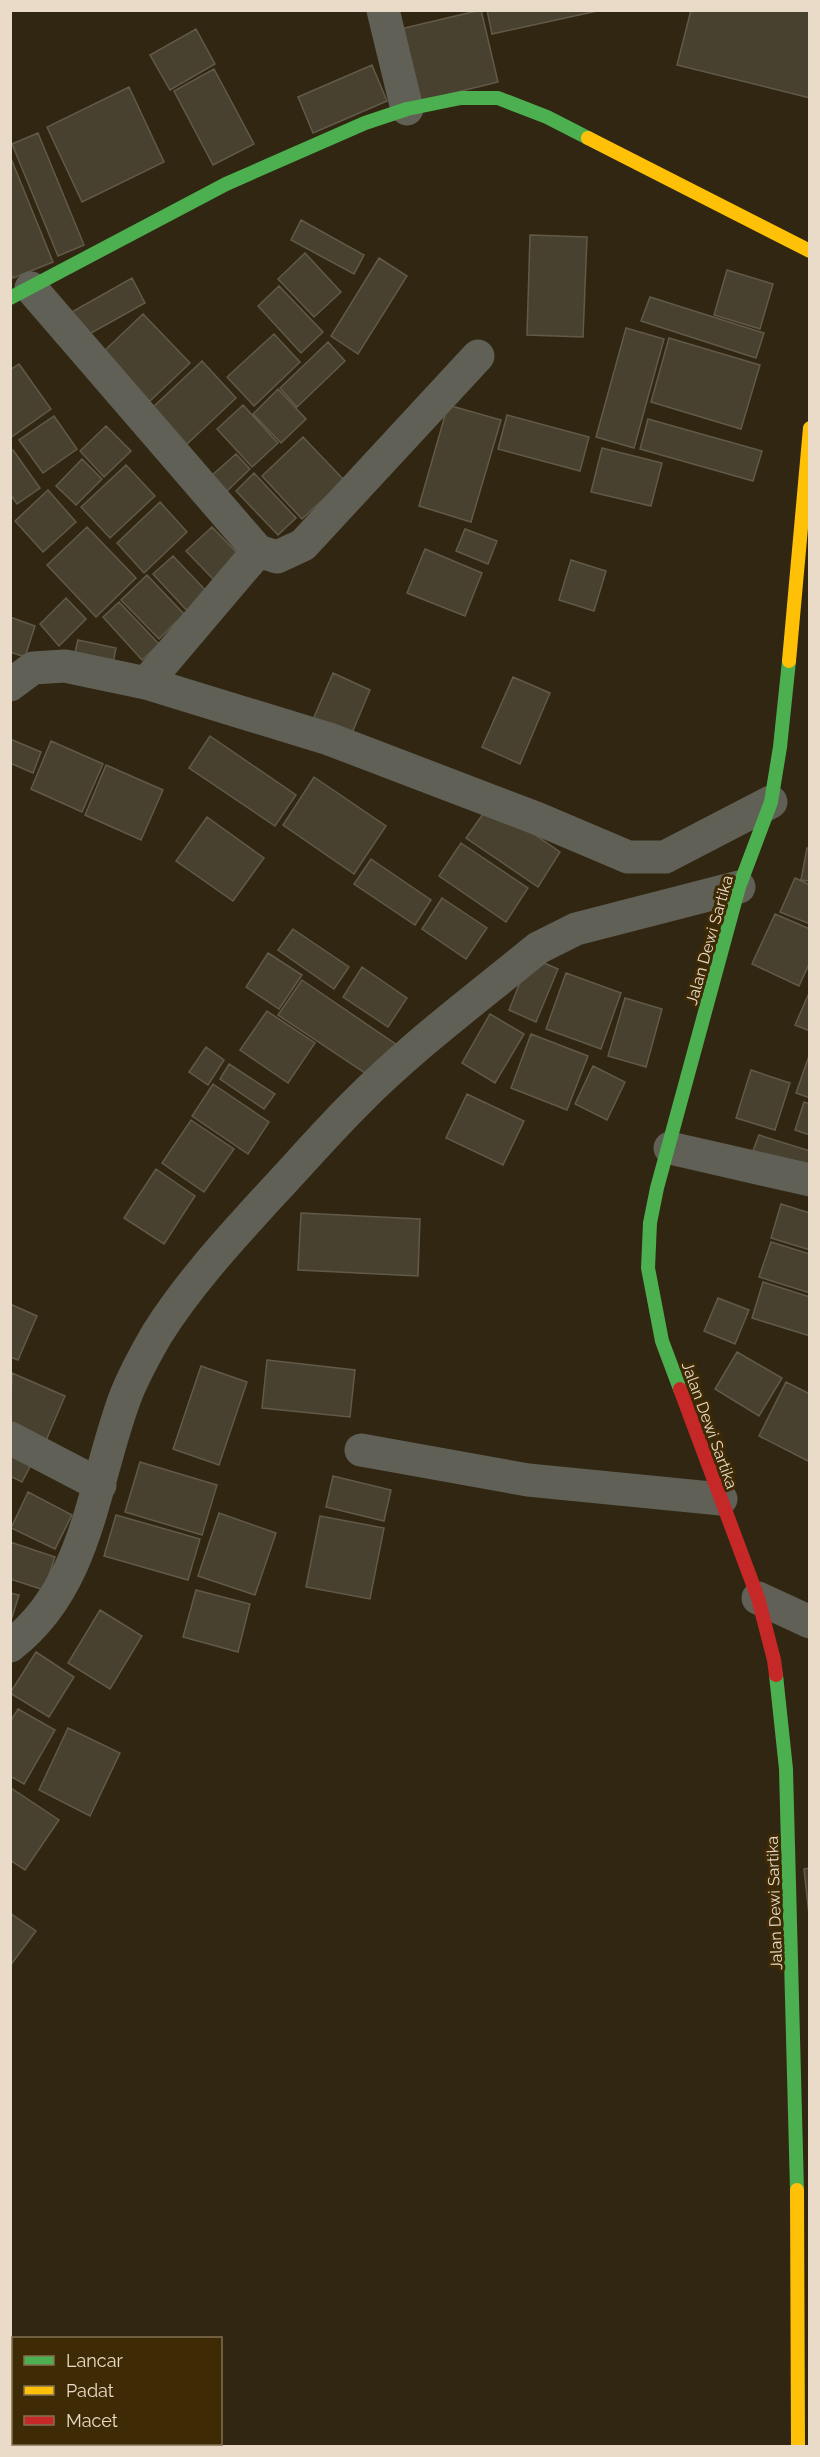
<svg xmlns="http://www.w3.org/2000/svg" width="820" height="2457" viewBox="0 0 820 2457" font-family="Raleway,sans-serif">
	<rect width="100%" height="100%" fill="#312611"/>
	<path fill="#484130" stroke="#615a49" stroke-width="1.5" d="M481,10l17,72 -81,20 -17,-73z
		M487,10h115l-110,24z
		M691,10h119v88l-133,-33z
		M196,29l19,35 -45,26 -20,-35z
		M372,65l15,36 -74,32 -15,-36z
		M214,69l40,75 -41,21 -39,-74z
		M129,87l35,75 -82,40 -35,-75z
		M38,133l46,112 -26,11 -46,-112z
		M10,156l43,106 -40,16 -3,-5z
		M301,220l63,35 -10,19 -63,-34z
		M530,235l57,2 -4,100 -56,-2z
		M305,253l36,39 -27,25 -36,-38z
		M379,258l28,18 -49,78 -27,-18z
		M727,270l46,14 -13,45 -46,-14z
		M132,278l13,25 -61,34 -14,-24z
		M279,286l44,46 -22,21 -43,-47z
		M650,297l114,36 -8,25 -115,-37z
		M143,314l47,49 -41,39 -46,-50z
		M626,328l38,11 -30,109 -38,-11z
		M274,334l26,28 -46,44 -27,-29z
		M669,338l91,27 -19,64 -90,-27z
		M328,342l17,19 -48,46 -17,-19z
		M202,361l34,37 -50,47 -35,-36z
		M19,364l32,45 -41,29v-68z
		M278,389l28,30 -25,24 -28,-29z
		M243,405l35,38 -26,24 -35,-38z
		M448,405l53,15 -30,102 -52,-16z
		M507,415l82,22 -9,34 -82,-22z
		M54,416l23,33 -34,24 -24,-33z
		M648,419l114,32 -9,30 -113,-32z
		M106,426l25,25 -27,26 -24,-26z
		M303,437l41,43 -42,39 -40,-43z
		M602,448l60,15 -11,43 -60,-14z
		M13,450l27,38 -23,16 -7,-10v-42z
		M236,454l14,15 -24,23 -15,-16z
		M82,459l20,20 -26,26 -20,-19z
		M126,465l29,31 -45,42 -29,-31z
		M254,473l42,45 -18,17 -42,-44z
		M48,490l28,32 -33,30 -28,-31z
		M160,502l27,30 -43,41 -27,-30z
		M87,527l49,51 -40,39 -49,-52z
		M212,527l27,28 -25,25 -28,-29z
		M465,529l32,12 -9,23 -32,-13z
		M425,549l57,24 -17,43 -58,-23z
		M173,556l37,39 -20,19 -37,-40z
		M571,560l35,11 -12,40 -35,-11z
		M147,575l37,39 -25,25 -38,-39z
		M66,598l20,21 -27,27 -19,-22z
		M119,602l40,42 -17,16 -39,-43z
		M10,617l25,9 -10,31 -15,-5z
		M78,640l38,8 -5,25 -39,-8z
		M333,673l37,17 -21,50 -38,-16z
		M513,677l37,16 -30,71 -38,-17z
		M210,736l86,59 -21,31 -86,-58z
		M10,739l31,13 -8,21 -23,-10z
		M51,741l52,23 -21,48 -51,-23z
		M106,765l57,25 -22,50 -56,-25z
		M314,777l72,49 -32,48 -71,-49z
		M490,804l70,48 -22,35 -72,-49z
		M207,817l57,41 -31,43 -57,-40z
		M461,843l67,45 -22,34 -67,-46z
		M807,848l3,1v32l-9,-1z
		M371,859l60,41 -16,25 -61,-41z
		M795,878l15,7v39l-30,-12z
		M442,898l45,30 -21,31 -44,-30z
		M775,914l35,15v33l-11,24 -47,-22z
		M293,929l56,38 -15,22 -56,-39z
		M268,953l34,22 -23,34 -33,-22z
		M530,957l28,12 -22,53 -27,-12z
		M362,967l45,31 -19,29 -45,-30z
		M566,973l55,20 -20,56 -55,-20z
		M302,980l95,65 -23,34 -96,-64z
		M810,991v40l-15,-6z
		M625,998l37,11 -16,58 -38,-11z
		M267,1011l48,32 -27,40 -48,-33z
		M490,1014l34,20 -29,49 -33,-20z
		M531,1034l57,22 -21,54 -56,-22z
		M206,1047l18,13 -16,25 -19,-13z
		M810,1053v45l-14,-5z
		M229,1064l46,30 -11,15 -44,-30z
		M593,1066l32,16 -18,38 -32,-16z
		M751,1070l39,13 -15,47 -39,-12z
		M213,1084l56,38 -21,32 -56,-38z
		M467,1094l57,27 -21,44 -57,-27z
		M804,1102l6,2v31l-15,-5z
		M191,1120l43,29 -30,43 -42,-29z
		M759,1135l51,16v25l-59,-20z
		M156,1169l39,27 -31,48 -40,-26z
		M781,1204l29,9v37l-39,-12z
		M301,1213l119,6 -2,57 -120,-6z
		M771,1242l39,12v39l-51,-16z
		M763,1282l47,15v39l-58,-18z
		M718,1298l31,12 -14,34 -31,-13z
		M10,1304l27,12 -19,44 -8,-3z
		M737,1352l45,26 -23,38 -44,-27z
		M267,1360l88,10 -5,47 -88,-9z
		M201,1366l46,16 -28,83 -46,-16z
		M12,1373l53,23 -20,47 -35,-15z
		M786,1382l24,12v68l-51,-26z
		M10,1446l25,11 -13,25 -12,-6z
		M140,1462l77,23 -15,50 -77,-23z
		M333,1476l58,14 -7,31 -58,-14z
		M28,1492l44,23 -17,34 -44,-21z
		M219,1513l57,20 -21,62 -57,-19z
		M116,1515l84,24 -12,41 -84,-24z
		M320,1516l64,12 -14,71 -64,-12z
		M10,1542l45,15 -11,33 -34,-11z
		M196,1590l54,14 -12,48 -55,-15z
		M10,1593l9,2 -9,29z
		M100,1610l42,26 -32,53 -42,-26z
		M36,1652l38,25 -25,40 -39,-24z
		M18,1709l37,21 -31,54 -14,-8v-54z
		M68,1728l52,25 -30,63 -51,-26z
		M11,1788l48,32 -34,50 -15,-10z
		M810,1868v56l-6,-55z
		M10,1913l26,18 -26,35z"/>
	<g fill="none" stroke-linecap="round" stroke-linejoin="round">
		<path stroke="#606057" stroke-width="33" d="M383,10l24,99
			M31,288l227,263 19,6 26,-12 175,-189
			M146,683l112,-132
			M10,685l23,-17 32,-2 81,17 183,56 207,79 92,39h37l106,-55
			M670,1148l140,32
			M10,1438l90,47
			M361,1450l167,30 193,19
			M758,1598l52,24
			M10,1646c79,-60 83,-165 116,-251 8,-20 20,-42 31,-61 32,-51 74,-96 114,-140 28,-30 55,-61 84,-90 56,-57 121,-105 183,-156l38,-19 163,-42"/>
		<path stroke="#4caf50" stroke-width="14" d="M10,298l216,-114 139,-61 42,-14 54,-11h37l49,19 41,21
			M680,1389l-18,-48 -14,-73 2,-45 7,-35 82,-301 32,-85 9,-55 9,-86
			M776,1675l10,94 11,421"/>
		<path stroke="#ffc107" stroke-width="14" d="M588,138l222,113
			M789,661l21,-233
			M797,2190l1,256"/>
		<path stroke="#c62828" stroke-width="14" d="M680,1389l78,209 16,62 2,15"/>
	</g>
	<g text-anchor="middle" stroke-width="6" stroke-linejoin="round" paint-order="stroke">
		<g font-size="16" fill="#e9dbc8" stroke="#3e2a04">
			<text transform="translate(709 940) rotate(-74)" y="6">Jalan Dewi Sartika</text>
			<text transform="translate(710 1425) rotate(70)" y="6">Jalan Dewi Sartika</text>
			<text transform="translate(774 1903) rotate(-92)" y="6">Jalan Dewi Sartika</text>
		</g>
	</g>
	<rect width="820" height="2457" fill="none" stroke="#e9dbc8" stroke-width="24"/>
	<rect x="12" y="2337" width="210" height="108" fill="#3e2a04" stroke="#827152" stroke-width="1.5"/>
	<rect x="24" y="2356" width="30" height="9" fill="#4caf50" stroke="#827152" stroke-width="1.5"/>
	<text x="66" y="2367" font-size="18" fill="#e9dbc8">Lancar</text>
	<rect x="24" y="2386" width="30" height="9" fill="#ffc107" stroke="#827152" stroke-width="1.5"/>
	<text x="66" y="2397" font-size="18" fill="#e9dbc8">Padat</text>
	<rect x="24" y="2416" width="30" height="9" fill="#c62828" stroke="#827152" stroke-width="1.5"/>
	<text x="66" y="2427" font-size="18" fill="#e9dbc8">Macet</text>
</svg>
